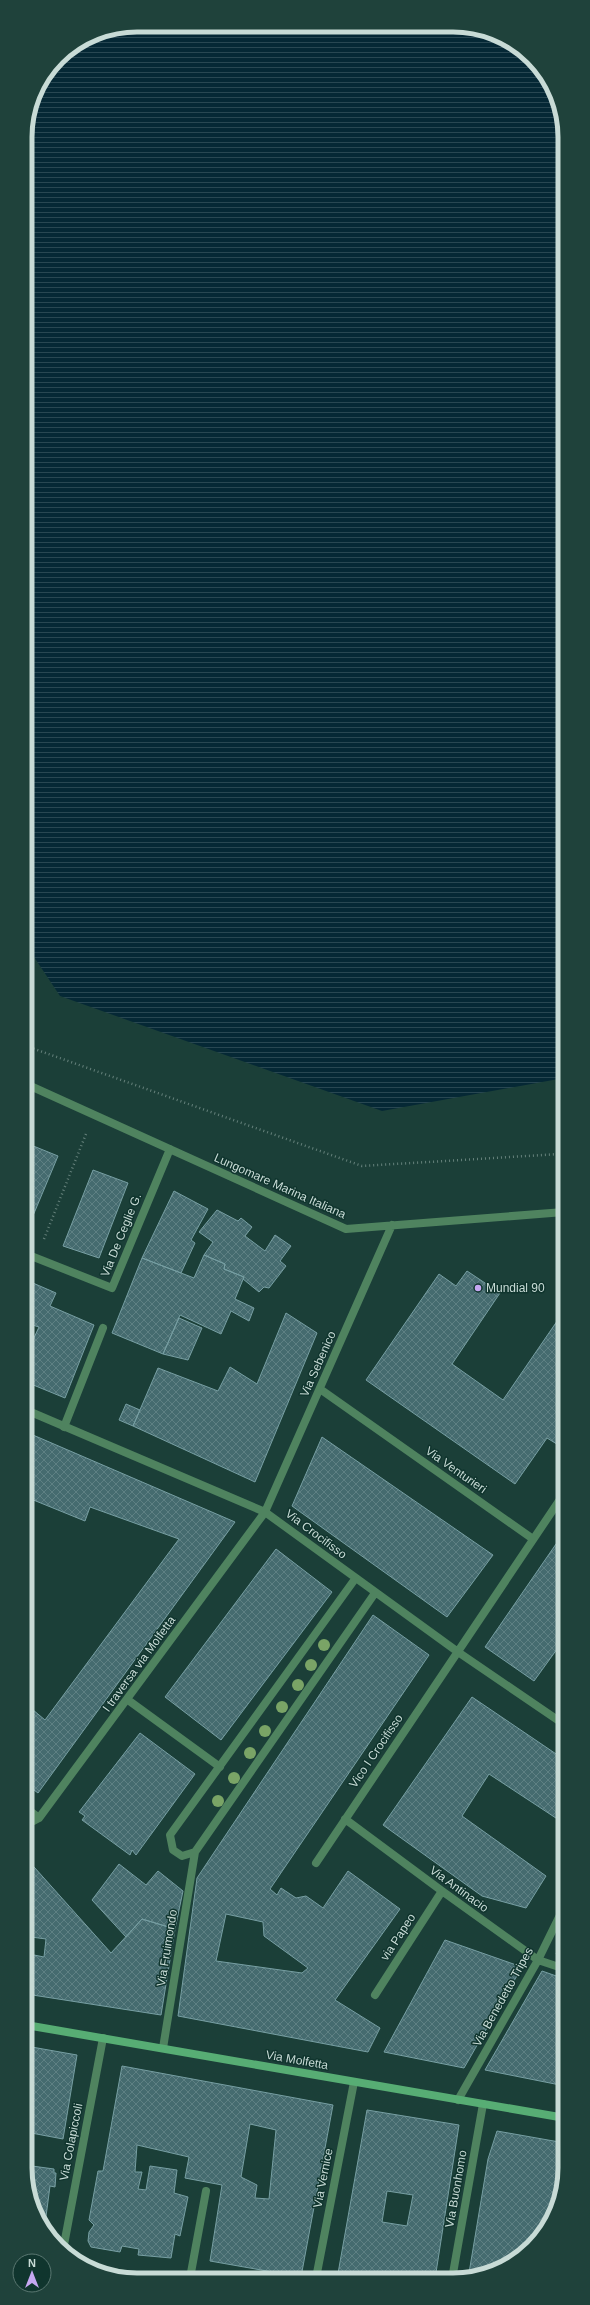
<svg xmlns="http://www.w3.org/2000/svg" width="590" height="2305" viewBox="0 0 590 2305" font-family="Arial,sans-serif">
	<defs>
		<pattern id="water-rules" width="6" height="5" patternUnits="userSpaceOnUse"><rect width="6" height="5" fill="#052835"/><path d="M0 2.5h6" fill="none" stroke="#284752"/></pattern>
		<pattern id="building-cross-hatch" width="8" height="8" patternUnits="userSpaceOnUse"><rect width="8" height="8" fill="#456b6f"/><path d="M0 0l8 8M0 8l8-8" fill="none" stroke="#5e8083"/></pattern>
	</defs>
	<rect width="100%" height="100%" fill="#1b3f38"/>
	<path fill="url(#water-rules)" d="M137,25l338,2 34,13 28,23 27,59v956l-182,33 -322,-115 -34,-51 -1,-815 9,-36 24,-36 36,-25z"/>
	<path fill="url(#building-cross-hatch)" stroke="#779fa3" fill-rule="evenodd" d="M26,1143l32,13 -31,74 -1,-1z
		M93,1170l35,13 -29,75 -36,-12z
		M174,1191l34,18 -17,31 4,3 -14,30 -39,-15z
		M217,1210l21,11 3,-3 11,9 -7,9 20,15 10,-16 16,11 -11,15 6,5 -17,22 -5,-1 -5,5 -16,-13 1,-2 -20,-8 1,-5 -21,-9 9,-13 -14,-10z
		M204,1255l21,9 -1,5 20,8 -9,22 19,9 -5,13 -18,-10 -10,23 -41,-19 -17,39 -51,-21 30,-75 52,20z
		M467,1271l33,22 -48,71 51,36 61,-89 1,138 -18,-11 -32,46 -149,-104 73,-106 17,12z
		M26,1280l30,13 -6,13 44,19 -29,73 -39,-16v-46l7,4 6,-13 -13,-4z
		M286,1313l31,20 -62,149 -122,-56 25,-58 60,23 12,-24 27,17z
		M179,1318l23,10 -14,32 -25,-6z
		M126,1404l14,6 -7,16 -14,-6z
		M26,1432l209,90 -197,271 -12,-9v-80l19,16 134,-181 -89,-32 -5,14 -59,-24z
		M322,1437l171,118 -46,62 -155,-111z
		M565,1531v107l-31,43 -49,-34z
		M276,1549l56,43 -111,148 -56,-43z
		M373,1615l56,40 -159,234 7,6 4,-7 15,10 10,-2 17,12 25,-37 52,38 -65,91 45,28 -12,24 -190,-36 19,-138zM226,1914l37,8 1,14 44,32 -6,5 -86,-12z
		M472,1697l93,63v64l-76,-50 -27,42 84,60 -20,32 -44,-12 -99,-71z
		M140,1733l55,41 -59,81 -4,-5 -2,5 -48,-35 3,-4 -6,-4z
		M26,1858l85,95 31,-34 33,10 -14,86 -135,-21zM31,1937l15,2 -2,18 -15,-3z
		M119,1864l27,21 12,-14 25,20 -8,38 -33,-10 -16,18 -34,-37z
		M565,1939v18l-9,-3z
		M445,1940l77,27 -58,101 -80,-16z
		M542,1971l23,8v107l-80,-16z
		M26,2046l51,9 -14,84 -37,-7z
		M122,2066l211,39 -32,172 -91,-16 12,-76 -37,-7 4,-21 -52,-12 -2,27h7l-4,17 8,1 4,-24 27,4 -3,23 14,4 -8,39 -5,-2 -4,24 -33,-3 1,-6 -17,-3 -2,6 -29,-5 -3,-6 1,-9 5,-7 -5,-5 9,-49h5zM250,2124l26,6 -7,69 -14,-1 2,-13 -16,-8z
		M367,2110l92,15 -24,154h-98zM387,2191l26,4 -6,31 -25,-4z
		M497,2131l68,12v32l-9,36 -19,31 -34,26 -35,11 20,-120z
		M32,2166l22,3v4h2l-1,14 -5,-1 -5,38 -19,-41v-12l5,2z"/>
	<g fill="none" stroke-linecap="round" stroke-linejoin="round">
		<path stroke="#65817b" stroke-width="2.5" stroke-dasharray="1 3" stroke-linecap="butt" d="M26,1046l336,120 198,-12 4,6
			M44,1239l42,-105"/>
		<path stroke="#4f835f" stroke-width="8" d="M26,1084l320,145 218,-17
			M26,1254l86,34 58,-139
			M320,1389l213,150
			M26,1410l239,102 193,140 107,73
			M64,1427l39,-99
			M355,1579l-185,256 3,15 9,6 13,-4 180,-259
			M128,1700l92,67
			M26,1808l13,10
			M345,1819l97,72 96,69 27,9
			M26,1825l13,-7 226,-306 127,-287
			M316,1863l249,-371
			M375,1995l67,-104
			M163,2048l32,-196
			M458,2100l80,-140 27,-55
			M88,2268l60,10
			M190,2278l16,-87
			M316,2278l38,-196
			M452,2279l31,-175"/>
		<path stroke="#4f835f" stroke-width="8" d="M63,2250l40,-212"/>
		<path stroke="#57ad74" stroke-width="8" d="M26,2025l539,93"/>
	</g>
	<g fill="#7aa466">
		<circle cx="324" cy="1645" r="6"/>
		<circle cx="311" cy="1665" r="6"/>
		<circle cx="298" cy="1685" r="6"/>
		<circle cx="282" cy="1707" r="6"/>
		<circle cx="265" cy="1731" r="6"/>
		<circle cx="250" cy="1753" r="6"/>
		<circle cx="234" cy="1778" r="6"/>
		<circle cx="218" cy="1801" r="6"/>
	</g>
	<circle fill="#c5a7f1" stroke="#10352e" stroke-width="1.5" cx="478" cy="1288" r="4"/>
	<g text-anchor="middle" stroke-width="3" stroke-linejoin="round" paint-order="stroke">
		<g font-size="12" fill="#c8dbd6" stroke="#10352e">
			<text transform="translate(280 1186) rotate(24)" y="4">Lungomare Marina Italiana</text>
			<text transform="translate(121 1235) rotate(-68)" y="4">Via De Ceglie G.</text>
			<text transform="translate(318 1364) rotate(-66)" y="4">Via Sebenico</text>
			<text transform="translate(456 1470) rotate(35)" y="4">Via Venturieri</text>
			<text transform="translate(316 1534) rotate(37)" y="4">Via Crocifisso</text>
			<text transform="translate(139 1664) rotate(-54)" y="4">I traversa via Molfetta</text>
			<text transform="translate(376 1751) rotate(-56)" y="4">Vico I Crocifisso</text>
			<text transform="translate(459 1889) rotate(36)" y="4">Via Antinacio</text>
			<text transform="translate(398 1937) rotate(-57)" y="4">via Papeo</text>
			<text transform="translate(167 1948) rotate(-81)" y="4">Via Fruimondo</text>
			<text transform="translate(503 1997) rotate(-61)" y="4">Via Benedetto Tripes</text>
			<text transform="translate(297 2060) rotate(10)" y="4">Via Molfetta</text>
			<text transform="translate(71 2142) rotate(-79)" y="4">Via Colapiccoli</text>
			<text transform="translate(323 2178) rotate(-79)" y="4">Via Vernice</text>
			<text transform="translate(456 2189) rotate(-80)" y="4">Via Buonhomo</text>
		</g>
		<g font-size="12" fill="#c8dbd6" stroke="#10352e" text-anchor="start">
			<text x="486" y="1292">Mundial 90</text>
		</g>
	</g>
	<path d="M0 0H590V2305H0ZM137 32H453A105 105 0 0 1 558 137V2168A105 105 0 0 1 453 2273H137A105 105 0 0 1 32 2168V137A105 105 0 0 1 137 32Z" fill="#1f423b" fill-rule="evenodd"/>
	<path fill="none" stroke="#c8dbd6" stroke-width="5" d="M137 32H453A105 105 0 0 1 558 137V2168A105 105 0 0 1 453 2273H137A105 105 0 0 1 32 2168V137A105 105 0 0 1 137 32Z"/>
	<g transform="translate(32 2273)"><circle r="19" fill="#10352e" stroke="#5a7771"/>
	<path d="M0-3L7 15L0 10L-7 15Z" fill="#c5a7f1"/>
	<text y="-6" font-size="11" font-weight="bold" text-anchor="middle" fill="#c8dbd6">N</text>
	</g>
</svg>
